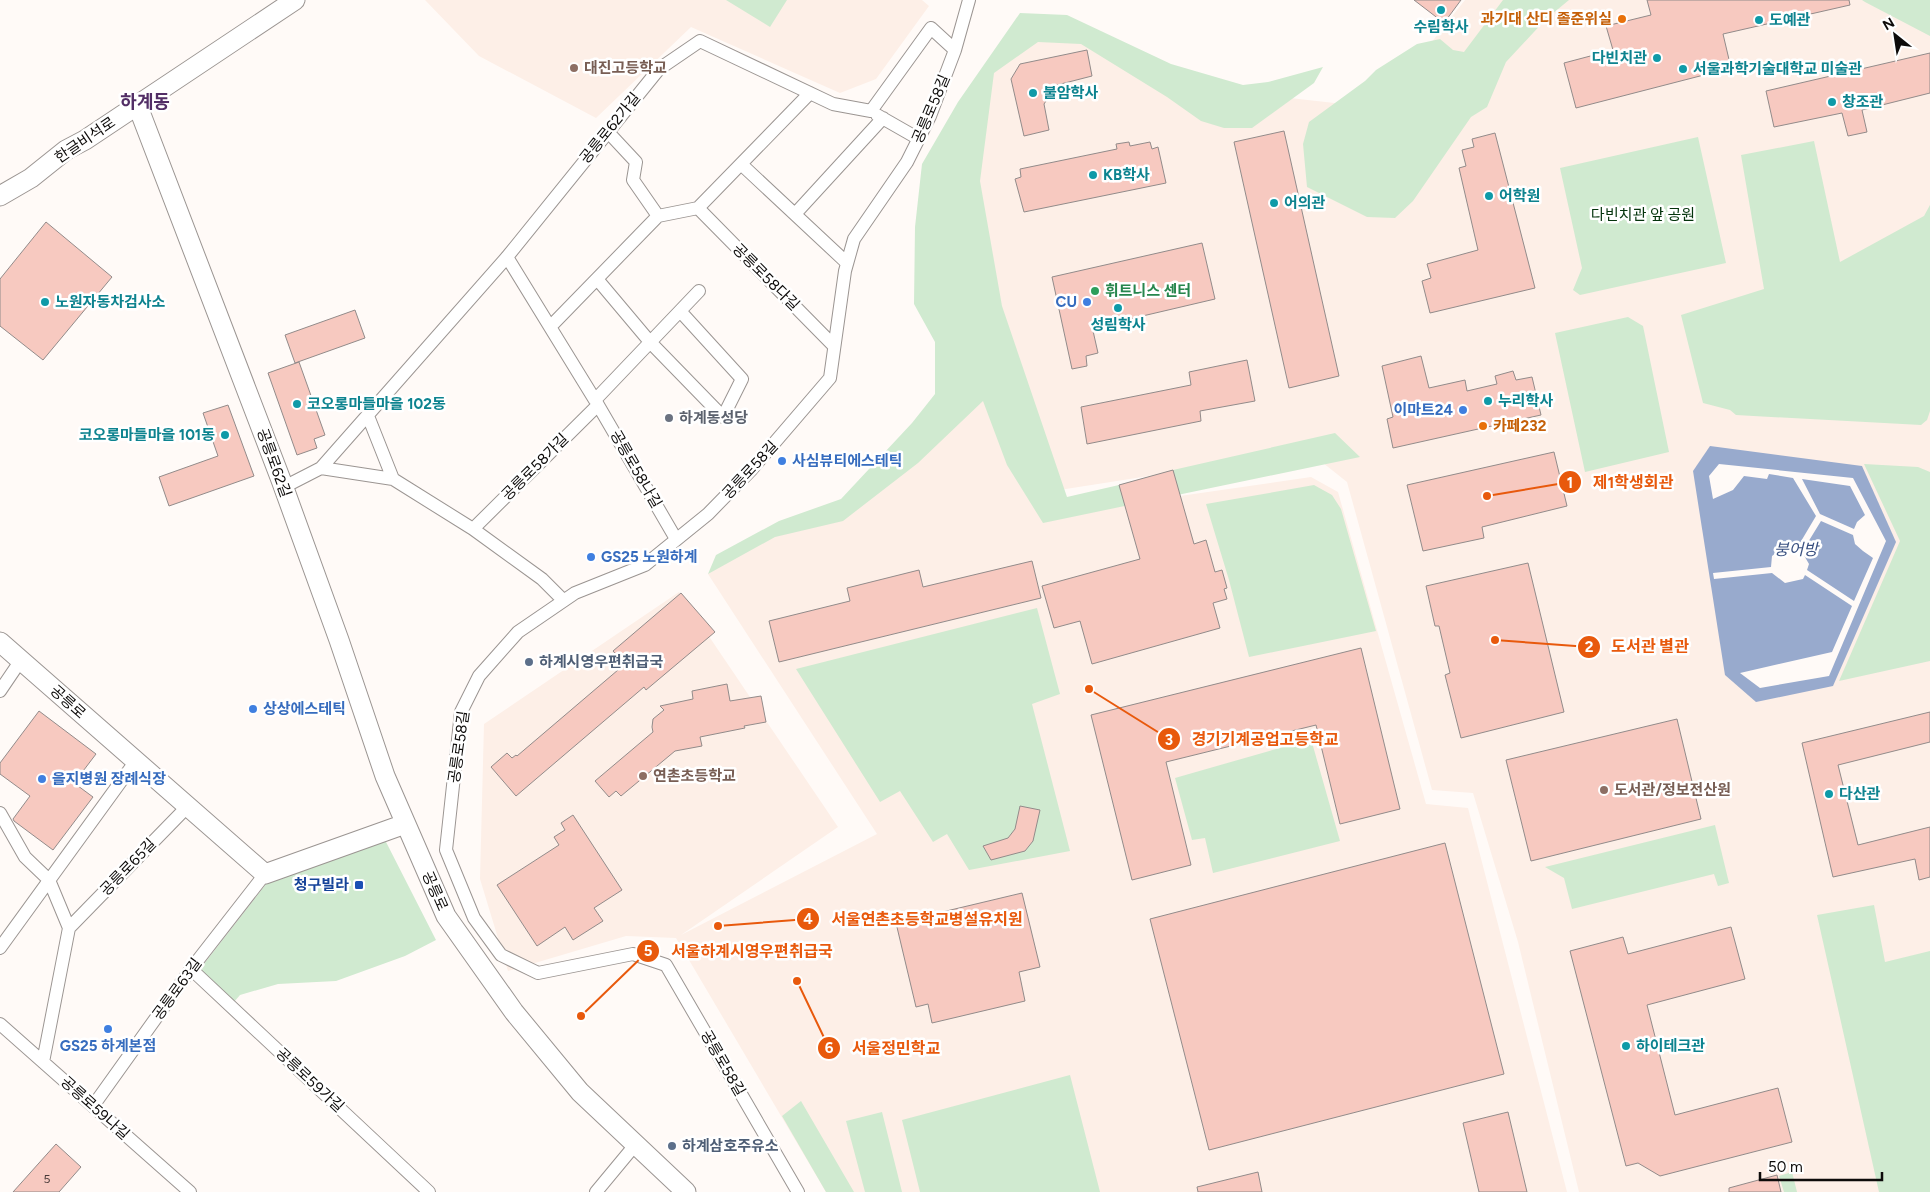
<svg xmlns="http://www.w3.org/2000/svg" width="1930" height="1192" viewBox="0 0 1930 1192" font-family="Figtree,'Noto Sans KR',sans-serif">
	<rect width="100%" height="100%" fill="#fffaf7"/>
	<path fill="#fdefe7" d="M425,0h497l7,6 -53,73 -36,14 -149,-66 -95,91 -117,-62z
		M1465,0h465v1192h-351l-61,-250 -45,-149 -41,-3 -85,-308 -39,-31 -255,40 -107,-300 33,-116 41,-40 52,-9 156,65 124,14 71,-52z
		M996,354l52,161 263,-38 27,15 88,312 42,4 99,384h-741l-150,-254 -50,-2 -118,35 -28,-92 4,-155 195,-132 159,235 -157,108 196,-101 -169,-260 29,-26 111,-43z"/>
	<path fill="#d0ead0" d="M726,0h61l-17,27z
		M1503,0h66l-23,19 -40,43 -19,45 -16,10 -58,84 -18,17 -28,-1 -60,-30 -4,-43 6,-22 56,-41 11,-11 41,-26 23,-5 13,11 11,2z
		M1862,0h68v36l-65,-34z
		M1020,13l47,2 104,49 72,21 25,-3 55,-15 -9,16 -62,45h-28l-23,-7 -34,-24 -86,-53 -43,-2 -44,31 -14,108 22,125 65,191 52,-12 54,-15 162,-37 25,24 -317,66 -36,-58 -24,-64 -65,62 -75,58 -68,16 -67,37 8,-19 63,-34 62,-22 71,-76 23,-29v-52l-21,-38 1,-77 7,-63 36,-62z
		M1698,137l28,126 -146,32 -7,-5 9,-22 -22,-100z
		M1814,141l26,121 84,-46 6,-11v206l-3,9 -6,5 -185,-10 -6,-5 -27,-7 -22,-88 83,-26 -23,-134z
		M1628,317l15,9 26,126 -84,20 -30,-139z
		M1864,464l54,3 12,5v189l-91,20 61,-140z
		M1314,485l18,10 9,14 35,122 -127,26 -20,-77 -23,-76z
		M1037,608l23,86 -28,10 38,147 -101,19 -22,-36 -14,8 -33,-51 -20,11 -84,-133z
		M1311,739l29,102 -127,32 -8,-35 -13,2 -17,-62z
		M1715,825l14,58 -11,3 -4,-12 -142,35 -8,-31 -19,-11z
		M385,840l51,100 -31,16 -69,25 -58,3 -38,11 -6,7 -34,-33 70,-90z
		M1874,905l11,57 45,-11v241h-51l-62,-277z
		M1070,1075l30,117h-180l-18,-72z
		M801,1101l53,91h-28l-44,-76z
		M882,1112l20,80h-37l-19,-71z
		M1792,1172l5,20h-13l-5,-16z"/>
	<path fill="#98aacd" d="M1710,446l152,20 34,76 -63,144 -77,16 -31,-27 -32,-204z"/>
	<path fill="#fffaf7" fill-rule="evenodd" d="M1719,464l134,14 33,63 -57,135 -69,12 -20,-15 92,-21 20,-46 -47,-31 -2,4 -18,4 -13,-10 -58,6 -1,-6 58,-6 1,-11 13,-10 12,2 19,-32 -23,-38 -24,-4 -2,5 -23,-3 -11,14 -20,9 -4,-23zM1802,479l48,7 15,29 -8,7 -3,7 -34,-15zM1821,521l32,14 2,9 8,7 10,7 -19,43 -47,-31 2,-6 -7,-12z"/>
	<path fill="#f7c9c0" stroke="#928b8a" d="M1414,0h47l-17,23z
		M1647,0h202l1,5 -127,29 8,34 -155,40 -12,-45 49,-13 -7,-24 45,-11z
		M1087,50l5,26 -39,10 -3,9 -6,9 5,26 -25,6 -13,-57 9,-15z
		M1930,53v40l-68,17 5,22 -19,4 -6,-23 -68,14 -8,-36z
		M1284,131l55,245 -50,12 -55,-246z
		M1495,133l40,155 -105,25 -8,-32 9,-3 -4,-14 51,-14 -19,-82 7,-2 -4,-16 12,-3 -2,-8z
		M1129,142l1,4 20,-4 2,7 6,-2 8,36 -142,29 -9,-33 6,-2 -1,-8 97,-20 -1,-5z
		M46,222l66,55 -69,83 -43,-34v-47z
		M1202,243l13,56 -98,23 -7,-5 -19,5 7,31 -12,3 1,10 -15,3 -20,-92z
		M355,310l10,28 -70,25 -10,-28z
		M1421,356l8,32 36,-8 2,11 30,-7 -2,-8 18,-5 3,9 16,-3 9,38 -148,33 -6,-29 6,-2 -11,-51z
		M1247,360l8,41 -55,10 1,10 -114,23 -6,-37 110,-22 -2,-13z
		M299,362l26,73 -11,4 3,9 -20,7 -29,-82z
		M228,405l26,71 -85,30 -10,-29 59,-21 -15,-43z
		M1554,452l13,54 -85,21 2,11 -61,13 -16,-66z
		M1173,470l21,74 12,-4 9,32 7,-2 5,18 -3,1 3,10 -14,4 7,25 -128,36 -12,-43 -26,7 -12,-42 98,-27 -21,-74z
		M1032,561l9,37 -262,64 -10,-41 81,-20 -3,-13 72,-18 4,17z
		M1528,563l36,149 -103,26 -16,-63 5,-2 -11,-47h-4l-9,-40z
		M681,593l34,39 -69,58 -2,-3 -128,109 -25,-29 16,-14 5,5 4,-3 1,1 108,-92 -12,-13z
		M1361,648l39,161 -60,15 -24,-99 -150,37 25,103 -59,15 -41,-165z
		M727,684l3,17 31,-5 5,26 -22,4 1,2 -45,9 2,9 -27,5 -54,45 -5,-5 -7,6 -14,-16 58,-49 -1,-5 1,-8 11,-9 -4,-4 33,-7 -1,-8z
		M39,711l57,43 -22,29 19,14 -40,53 -39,-29 -1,-2 17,-23 -30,-22v-11z
		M1930,712v30l-92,23 20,80 72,-18v50l-11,3 -4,-21 -82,18 -31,-134z
		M1677,719l24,100 -170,42 -25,-101z
		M1020,806l20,4 -7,31 -8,10 -34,9 -8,-14 25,-8 7,-9z
		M573,815l49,75 -28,18 9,13 -30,19 -8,-13 -28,19 -40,-61 62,-40 -5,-8 11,-7 -4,-7z
		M1445,843l59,231 -295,76 -59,-231z
		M1022,893l18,74 -21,5 6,29 -93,22 -4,-19 -12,3 -20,-84z
		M1731,927l14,52 -98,26 28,110 103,-27 14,54 -132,34 -22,-13 -12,3 -56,-215 53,-14 5,17z
		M1508,1112l19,80h-48l-16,-69z
		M56,1144l25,23 -22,25h-46z
		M1258,1172l4,20h-64l-1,-5z
		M1777,1175l4,17h-52v-4z"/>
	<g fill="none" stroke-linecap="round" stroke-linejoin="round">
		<g stroke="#9b9592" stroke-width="14">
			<path id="street" d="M877,115l42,24
				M608,132l28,30 -3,18 25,36
				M741,164l106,99
				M698,208l136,138
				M795,214l88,-96
				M658,216l40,-8 112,-115
				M507,257l91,148 78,134
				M597,279l53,63 73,75 19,-38 -62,-68
				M550,327l108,-111
				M595,400l104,-109
				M368,416l25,63 80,50 69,50 21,21
				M321,468l72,11
				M284,487l37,-19 186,-211 152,-188 41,-28 133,63 38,7 60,-83 24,22
				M473,529l125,-124
				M0,691l21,-31
				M0,813l25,44 24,23 20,48 -26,134
				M69,928l118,-121
				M0,948l135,-186
				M191,969l238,223
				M0,1024l190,168
				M93,1106l98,-137 74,-95
				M596,1192l39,-47
				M798,1192l-132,-227 -33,-11 -95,19 -37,-18 -27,-37 -28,-68 15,-138 18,-36 39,-44 57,-39 70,-28 63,-51 44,-45 78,-91 15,-107 9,-32 53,-77 23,-46 25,-66 14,-50"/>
		</g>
		<g stroke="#9b9592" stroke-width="21">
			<path id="secondary" d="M137,104l144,376 58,160 46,136 61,140 68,96 66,80 106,100
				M0,196l31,-18 35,-28 19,-10 210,-140
				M0,642l265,232 140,-50"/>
		</g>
		<use href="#street" stroke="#fff" stroke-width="12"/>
		<use href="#secondary" stroke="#fff" stroke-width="19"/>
	</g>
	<g fill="#0f9aa8" stroke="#fff" stroke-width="2">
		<circle cx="1441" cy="10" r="5"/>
		<circle cx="1759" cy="20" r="5"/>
		<circle cx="1657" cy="58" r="5"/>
		<circle cx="1683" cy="69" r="5"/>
		<circle cx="1033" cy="93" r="5"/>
		<circle cx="1832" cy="102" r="5"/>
		<circle cx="1093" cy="175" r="5"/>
		<circle cx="1489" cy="196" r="5"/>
		<circle cx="1274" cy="203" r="5"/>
		<circle cx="45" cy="302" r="5"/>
		<circle cx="1118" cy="308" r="5"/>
		<circle cx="1488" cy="401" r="5"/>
		<circle cx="297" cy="404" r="5"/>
		<circle cx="225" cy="435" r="5"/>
		<circle cx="1829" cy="794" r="5"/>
		<circle cx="1626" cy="1046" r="5"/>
	</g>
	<g fill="#e8710a" stroke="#fff" stroke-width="2">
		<circle cx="1622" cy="19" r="5"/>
		<circle cx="1483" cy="426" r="5"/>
	</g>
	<g fill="#8d6e63" stroke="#fff" stroke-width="2">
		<circle cx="574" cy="68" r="5"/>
		<circle cx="643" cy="776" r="5"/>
		<circle cx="1604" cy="790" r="5"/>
	</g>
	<circle fill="#2e9e5b" stroke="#fff" stroke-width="2" cx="1095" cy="291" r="5"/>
	<g fill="#3f7fe0" stroke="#fff" stroke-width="2">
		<circle cx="1087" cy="302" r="5"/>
		<circle cx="1463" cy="410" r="5"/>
		<circle cx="782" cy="461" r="5"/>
		<circle cx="591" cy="557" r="5"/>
		<circle cx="253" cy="709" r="5"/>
		<circle cx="42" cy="779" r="5"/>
		<circle cx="108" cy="1029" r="5"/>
	</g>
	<circle fill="#6b7280" stroke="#fff" stroke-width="2" cx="669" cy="418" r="5"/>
	<g fill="#5c6f8a" stroke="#fff" stroke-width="2">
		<circle cx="529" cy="662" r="5"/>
		<circle cx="672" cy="1146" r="5"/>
	</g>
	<rect fill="#1a4fb4" stroke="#fff" stroke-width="2" x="354" y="880" width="10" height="10" rx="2.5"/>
	<g text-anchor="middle" stroke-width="5" stroke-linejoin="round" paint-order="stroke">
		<g font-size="12" fill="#483a38">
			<text x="47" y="1183">5</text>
		</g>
		<g font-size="15" font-weight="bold" fill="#c56008" stroke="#fff" text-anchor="end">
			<text x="1612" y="24">과기대 산디 졸준위실</text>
			<text x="1493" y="431" text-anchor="start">카페232</text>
		</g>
		<g font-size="15" font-weight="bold" fill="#0d838f" stroke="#fff" text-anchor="start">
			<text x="1769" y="25">도예관</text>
			<text x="1441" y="32" text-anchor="middle">수림학사</text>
			<text x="1647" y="63" text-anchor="end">다빈치관</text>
			<text x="1693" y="74">서울과학기술대학교 미술관</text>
			<text x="1043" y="98">불암학사</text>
			<text x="1842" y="107">창조관</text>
			<text x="1103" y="180">KB학사</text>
			<text x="1499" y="201">어학원</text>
			<text x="1284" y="208">어의관</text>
			<text x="55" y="307">노원자동차검사소</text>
			<text x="1118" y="330" text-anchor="middle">성림학사</text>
			<text x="1498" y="406">누리학사</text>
			<text x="307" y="409">코오롱마들마을 102동</text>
			<text x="215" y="440" text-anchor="end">코오롱마들마을 101동</text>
			<text x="1839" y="799">다산관</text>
			<text x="1636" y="1051">하이테크관</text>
		</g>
		<g font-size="15" font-weight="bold" fill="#785e54" stroke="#fff" text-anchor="start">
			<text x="584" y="73">대진고등학교</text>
			<text x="653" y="781">연촌초등학교</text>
			<text x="1614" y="795">도서관/정보전산원</text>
		</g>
		<g font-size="15" fill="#0d0b0a" stroke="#fff">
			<text transform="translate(931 109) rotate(-67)" y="5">공릉로58길</text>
			<text transform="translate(610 128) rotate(-51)" y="5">공릉로62가길</text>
			<text transform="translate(85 140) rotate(-34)" y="5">한글비석로</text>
			<text transform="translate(766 277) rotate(45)" y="5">공릉로58다길</text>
			<text transform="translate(274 463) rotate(70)" y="5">공릉로62길</text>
			<text transform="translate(535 467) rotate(-45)" y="5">공릉로58가길</text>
			<text transform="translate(636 469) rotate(60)" y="5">공릉로58나길</text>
			<text transform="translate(750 470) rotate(-47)" y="5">공릉로58길</text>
			<text transform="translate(68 702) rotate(42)" y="5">공릉로</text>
			<text transform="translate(459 747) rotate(-82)" y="5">공릉로58길</text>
			<text transform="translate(128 867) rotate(-46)" y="5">공릉로65길</text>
			<text transform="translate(435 891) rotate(66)" y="5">공릉로</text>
			<text transform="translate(177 989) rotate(-54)" y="5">공릉로63길</text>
			<text transform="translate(723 1063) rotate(60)" y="5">공릉로58길</text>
			<text transform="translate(310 1080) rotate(43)" y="5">공릉로59가길</text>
			<text transform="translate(95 1108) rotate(42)" y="5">공릉로59나길</text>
		</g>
		<g font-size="15" fill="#04340c" stroke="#fff">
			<text x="1643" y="220">다빈치관 앞 공원</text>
		</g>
		<g font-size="15" font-weight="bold" fill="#27864d" stroke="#fff" text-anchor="start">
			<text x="1105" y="296">휘트니스 센터</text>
		</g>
		<g font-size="15" font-weight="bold" fill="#366cbe" stroke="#fff" text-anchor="start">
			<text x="1077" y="307" text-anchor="end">CU</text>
			<text x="1453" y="415" text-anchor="end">이마트24</text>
			<text x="792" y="466">사심뷰티에스테틱</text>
			<text x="601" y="562">GS25 노원하계</text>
			<text x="263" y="714">상상에스테틱</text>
			<text x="52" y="784">을지병원 장례식장</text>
			<text x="108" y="1051" text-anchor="middle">GS25 하계본점</text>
		</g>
		<g font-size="15" font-weight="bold" fill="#5b616d" stroke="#fff" text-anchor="start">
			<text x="679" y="423">하계동성당</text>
		</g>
		<g font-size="15" font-weight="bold" fill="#4e5e75" stroke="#fff" text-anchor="start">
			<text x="539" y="667">하계시영우편취급국</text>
			<text x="682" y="1151">하계삼호주유소</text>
		</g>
		<g font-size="15" font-weight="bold" fill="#164399" stroke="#fff" text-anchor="end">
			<text x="349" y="890">청구빌라</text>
		</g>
		<g font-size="16" font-style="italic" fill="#395080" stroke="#fff">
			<text x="1796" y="555">붕어방</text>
		</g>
		<g font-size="18" font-weight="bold" fill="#522e66" stroke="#fff">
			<text x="145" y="108">하계동</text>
		</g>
	</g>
	<path fill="none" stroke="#e8590c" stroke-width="2" d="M1487 496L1570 482M1495 640L1589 647M1089 689L1169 739M718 926L808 919M581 1016L648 951M797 981L829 1048"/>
	<g fill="#e8590c" stroke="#fff" stroke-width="2">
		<circle cx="1487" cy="496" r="5"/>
		<circle cx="1495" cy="640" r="5"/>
		<circle cx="1089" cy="689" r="5"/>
		<circle cx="718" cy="926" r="5"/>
		<circle cx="581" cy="1016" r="5"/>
		<circle cx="797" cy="981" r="5"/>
		<circle cx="1570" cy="482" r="12"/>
		<circle cx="1589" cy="647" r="12"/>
		<circle cx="1169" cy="739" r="12"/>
		<circle cx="808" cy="919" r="12"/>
		<circle cx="648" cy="951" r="12"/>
		<circle cx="829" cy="1048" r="12"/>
	</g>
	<g font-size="15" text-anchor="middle" font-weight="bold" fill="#fff">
		<text x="1570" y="488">1</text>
		<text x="1589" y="652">2</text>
		<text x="1169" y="745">3</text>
		<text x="808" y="924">4</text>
		<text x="648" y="956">5</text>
		<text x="829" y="1053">6</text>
	</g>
	<g font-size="16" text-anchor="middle" font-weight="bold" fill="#e8590c" stroke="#fff" stroke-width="5" stroke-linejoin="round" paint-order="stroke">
		<text x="1633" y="488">제1학생회관</text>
		<text x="1650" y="652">도서관 별관</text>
		<text x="1265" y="745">경기기계공업고등학교</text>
		<text x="927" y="925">서울연촌초등학교병설유치원</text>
		<text x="752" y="957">서울하계시영우편취급국</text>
		<text x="896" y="1054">서울정민학교</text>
	</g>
	<g transform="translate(1895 35) rotate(330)" stroke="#ffffff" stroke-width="4" paint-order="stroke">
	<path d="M0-4L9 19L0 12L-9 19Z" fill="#0d0b0a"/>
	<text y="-8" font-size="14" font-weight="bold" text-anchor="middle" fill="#0d0b0a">N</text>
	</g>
	<path d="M1760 1172v8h122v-8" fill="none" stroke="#0d0b0a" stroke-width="2.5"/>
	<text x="1768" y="1172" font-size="15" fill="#0d0b0a" stroke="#ffffff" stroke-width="4" paint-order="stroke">50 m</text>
</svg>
